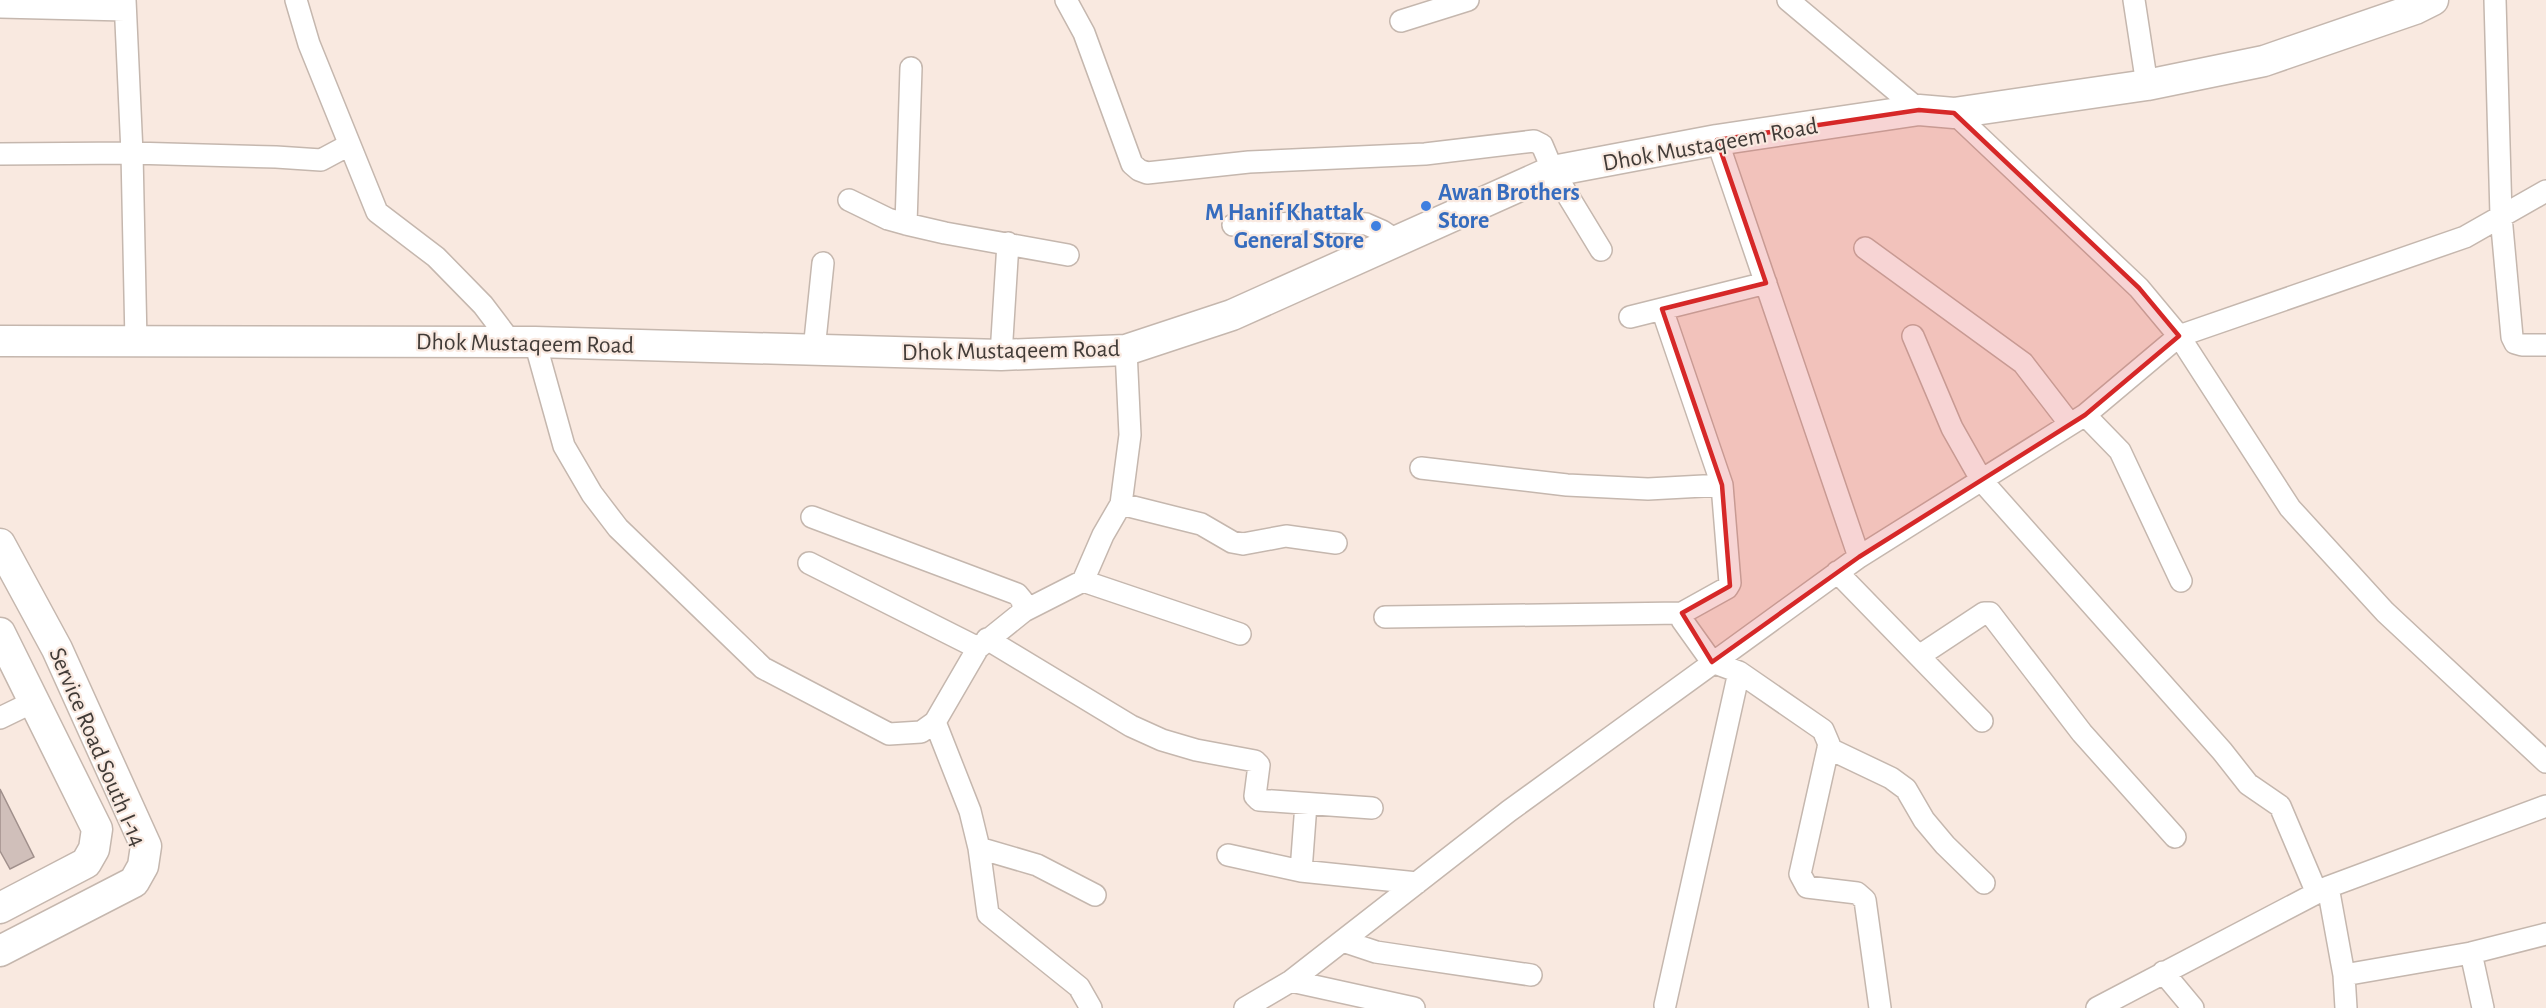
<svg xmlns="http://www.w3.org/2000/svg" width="2546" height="1008" viewBox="0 0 2546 1008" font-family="'Alegreya Sans',sans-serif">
	<rect width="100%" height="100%" fill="#f9e9e0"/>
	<path fill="#d0bfba" stroke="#a1908c" stroke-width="1.5" d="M0,789l34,68 -24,12 -10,-18z"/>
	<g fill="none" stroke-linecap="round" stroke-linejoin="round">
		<g stroke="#c5b7ae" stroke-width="24">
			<path id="street" d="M125,0l7,153 4,189
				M296,0l13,44 68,168 59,45 47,48 28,37
				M1066,0l18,33 48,131 7,6 8,3 102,-11 176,-8 109,-13 8,4 11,26 48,79
				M1788,0l131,110
				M2134,0l13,85
				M2495,0l6,216 11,121 3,6 7,2h24
				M0,7l125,3
				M1401,21l67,-21
				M1954,113l185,175 40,48 111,172 95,104 161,150
				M1717,140l142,417
				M0,154l132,-1 144,4 45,3 28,-15
				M849,200l39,19 18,5 39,9 123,22
				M906,224l5,-156
				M1233,225l109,-3 24,2 16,7 15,10
				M1865,248l158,115 47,61
				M1662,309l60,176 8,98 -3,5 -45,25v7l30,42 27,10 -74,333
				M1630,317l136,-34
				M1913,336l39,92 30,53 240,270 26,33 32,22 36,85
				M535,342l29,104 28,48 26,34 145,140 126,66 32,-2 14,-10 43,-74 46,-37 59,-30 20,-46 18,-31 9,-69 -4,-85
				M814,350l9,-87
				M1001,355l7,-112
				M2085,415l94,-79 286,-99 81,-46
				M1421,468l146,17 81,4 74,-4
				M1121,504l80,20 31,18 11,2 43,-8 50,7
				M812,517l205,77 5,6 2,11
				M809,563l169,85
				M1837,572l145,149
				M1083,581l157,53
				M1385,617l297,-4
				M987,639l144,87 31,14 34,10 59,11 4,4 -4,31 4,4 113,8
				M1919,656l65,-43h6l92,120 93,104
				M1739,672l84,58 6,14 -29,130 7,13 50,6 8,7 15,108
				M0,718l33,-16
				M935,722l35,89 9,37 9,66 91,73 12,21
				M1828,748l63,30 15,11 18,31 21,25 39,38
				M979,848l58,17 58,30
				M1228,855l73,16 116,12
				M1301,871l5,-67
				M1343,941l33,11 155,23
				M2471,953l12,55
				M2163,972l30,36
				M2344,975l127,-22 75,-19
				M1291,981l123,27
				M1245,1008l46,-27 218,-170 350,-254 226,-142 35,36 61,130
				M2097,1008l231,-121
				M2346,1008l-2,-33 -16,-88 218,-81"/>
		</g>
		<g stroke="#c5b7ae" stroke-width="33">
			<path id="secondary" d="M0,341l535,1 466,13 125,-5 106,-35 321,-144 164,-31 202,-30 35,3 193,-28 117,-24 151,-52 18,-9
				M0,544l57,105 89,197 -3,20 -9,16 -134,69
				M0,633l97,196 -3,20 -8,14 -86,45"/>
		</g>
		<use href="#street" stroke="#fff" stroke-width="21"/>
		<use href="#secondary" stroke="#fff" stroke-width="30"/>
	</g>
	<path fill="#d62828" fill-opacity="0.2" stroke="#d62828" stroke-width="4.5" stroke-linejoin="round" d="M1919,110l35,3 185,175 40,48 -94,79 -226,142 -147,105 -30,-49 48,-27 -8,-101 -60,-176 104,-26 -49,-143z"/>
	<g fill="#3f7fe0" stroke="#f9e9e0" stroke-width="2">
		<circle cx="1426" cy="206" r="6"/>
		<circle cx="1376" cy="226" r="6"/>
	</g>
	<g text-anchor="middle" stroke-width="4.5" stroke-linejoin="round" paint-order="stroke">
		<g font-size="24" fill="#413b37" stroke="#f9e9e0">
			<text transform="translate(1710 144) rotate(-10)" y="8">Dhok Mustaqeem Road</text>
			<text transform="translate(525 343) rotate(1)" y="8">Dhok Mustaqeem Road</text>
			<text transform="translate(1011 350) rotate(-1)" y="8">Dhok Mustaqeem Road</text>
			<text transform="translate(98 747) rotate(67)" y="8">Service Road South I-14</text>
		</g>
		<g font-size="24" font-weight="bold" fill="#366cbe" stroke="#f9e9e0" text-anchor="start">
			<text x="1438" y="200">Awan Brothers<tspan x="1438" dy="28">Store</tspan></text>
			<text x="1364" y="220" text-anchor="end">M Hanif Khattak<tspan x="1364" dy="28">General Store</tspan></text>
		</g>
	</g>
</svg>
